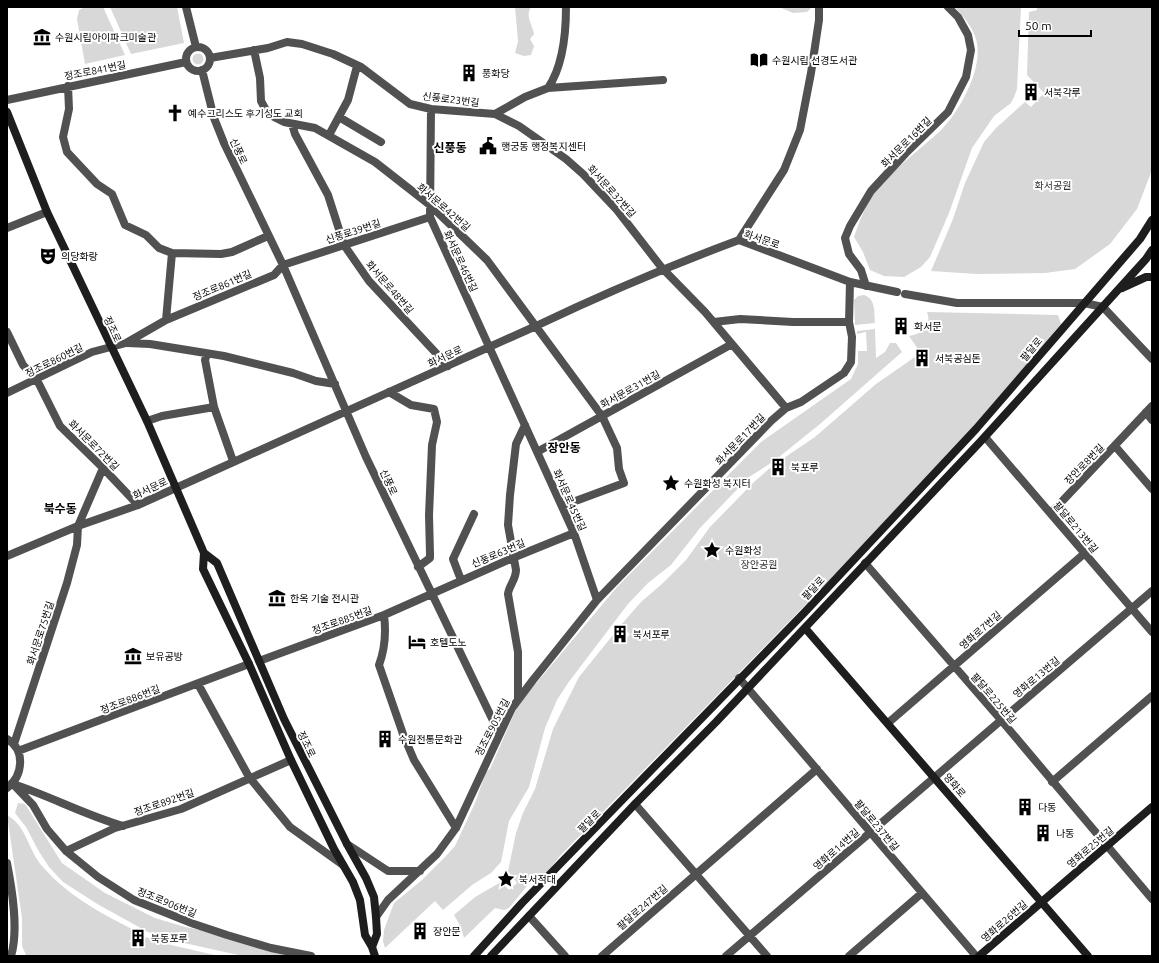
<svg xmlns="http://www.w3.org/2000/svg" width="1159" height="963" viewBox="0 0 1159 963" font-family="Ubuntu,'Noto Sans KR',sans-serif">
	<rect width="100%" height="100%" fill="#fff"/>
	<path fill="#d8d8d8" d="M85,7h18l22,48 -40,9 -8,-45 2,-9z
		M110,7h67l7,36 -53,11z
		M515,7h16c-6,9 1,17 3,27l-4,5 4,7 -3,9 -7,1 -9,-3 3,-12z
		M779,7h32v1l-4,4 -14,1z
		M955,7h66l-4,82 -3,8 -3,6 -17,13 -22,32 -23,65 -19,44 -9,10 -17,10 -20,-1 -14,-6 -7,-18 -9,-15c6,-17 12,-34 24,-49 18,-21 40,-37 61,-56 20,-19 49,-69 35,-98 -4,-10 -12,-19 -19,-27z
		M1037,7h115v163l-15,39 -27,35 -35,25 -30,4 -68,1 -46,-3 22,-52 12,-36 19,-41 12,-14 29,-26 6,5 13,-14 -17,-18 2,-63 8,-2z
		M192.5 59a5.5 5.5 0 1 1 11 0a5.5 5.5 0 1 1-11 0Z
		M864,295c12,4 10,17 11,28l-20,2 -1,-25 4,-4z
		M927,312l131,3 3,9 -87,103 -119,127 -296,303 -22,28 -6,-4 -22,27 -5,2 -9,-2 -31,30 -3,-11 -7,-12 21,-18 26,-15 8,8 8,-7 -9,-12 8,-38 7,-20 12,-24 18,-60 26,-52 34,-42 10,8 7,-9 -10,-8 21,-24 22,-19 23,-23 24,-33 44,-45 16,-14 7,7 9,-7 -5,-8 34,-23 61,-53 39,-27 6,8 8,-6 -6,-9 -3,2 -11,-16c13,-2 23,-10 18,-24z
		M875,329l1,29 9,-6 5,-9h6l6,9 -82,72 -46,37 -25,16 -49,51 -29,37 -23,18 -20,21 -60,79 -11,17 -12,28 -16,59 -20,34 -8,41 -10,11 -19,12 -29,25 -8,-9 -50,47 -2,-7 1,-11 10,-27 28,-23 24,-24 9,-10 20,-43 11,-31 4,-3 28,-64 99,-118 144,-145 90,-63 7,-15v-13h9l-1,-19 -9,2v-3z
		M18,803l7,1 37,59 43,30 50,25 30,9 21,4 83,25h-46l-68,-15 -27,-9 -49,-27 -36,-23 -14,-15 -11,-17 -12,-23 -11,-14z
		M7,815c20,11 21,36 36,52 25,29 59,47 93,64l-7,11 10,5 7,-10 12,5 61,14 -193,-1 -4,-9v-28z"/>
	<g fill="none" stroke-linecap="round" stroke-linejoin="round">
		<path stroke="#515151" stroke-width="8" d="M186,7l10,40
			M186 59a12 12 0 1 1 24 0a12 12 0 1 1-24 0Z
			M254,50l6,28 1,23 7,13 16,8 31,6 60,34 55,43 57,55 115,156 15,32 2,21 5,14 -62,23
			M210,58l58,-10 19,-6 15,2 31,10 28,13 49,37 21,5 64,5 30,-17 23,-9 115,-8
			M202,70l12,48 10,25 59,122 83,192 133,276
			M68,86l1,23 -6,28 4,15 30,32 15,10 13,31 21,10 13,13 13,5 49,1 11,-2 36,-16
			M548,88c15,-22 18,-54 18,-81
			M7,100l179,-38
			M431,109l-1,108 144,316 23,67
			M495,114l24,12 47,33 17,15 34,36 45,58 43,44 81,96
			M339,117l42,25
			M292,124l3,10 33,61 16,50 25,36 79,85
			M329,135l19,-35 9,-34
			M7,228l40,-16
			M739,240l45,-70 16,-40 11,-57 8,-53v-13
			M866,286l-5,-16 -12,-16 -4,-16 5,-12 21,-35 35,-38 42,-41 18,-35 5,-27 -3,-15 -10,-18 -10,-10
			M905,294l52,9h127l19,4 49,52
			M166,320l6,-67
			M714,322l26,-3 53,3h56
			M7,332l16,33 14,15 23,46 43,42 35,37
			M127,343l23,1 74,12 69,17 23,8 19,3
			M207,354l-2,6 9,47 19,54
			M389,392l22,13 23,4 3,13 -5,23 -3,70 1,39v4l-12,9
			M7,393l85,-41 34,-9 40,-23 108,-45 9,-10 147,-48
			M1146,412l6,8
			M147,421l15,-5 52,-9
			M985,437l167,195
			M1115,446l37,43
			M537,452l195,-108
			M1051,513l101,-107
			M7,556l71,-30 60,-21 398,-179c67,-32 133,-60 203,-86l111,42 47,10
			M865,563l136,157 151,179
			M461,580l-8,-21 21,-45
			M384,615c2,16 1,34 -5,50l24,69 11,26 42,68
			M259,661l125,-46 131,-58 59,-24
			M739,678l237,278
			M198,684l51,93 41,50 53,38
			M518,699v-47l-10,-58c1,-9 8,-14 8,-24l-8,-45 2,-30 6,-51 9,-19
			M888,723l197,-170
			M7,739c19,11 16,37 0,49
			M14,744l53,-161 10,-38 1,-19 25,-58
			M18,751l231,-87
			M1052,782l100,-86
			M12,783l21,22 14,24 19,22 32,26 36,23 60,24 33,11 44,13 40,8
			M13,784c37,12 72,31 110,42
			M635,804l132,152
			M347,844l41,27h32
			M66,851l49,-23 66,-19 110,-49
			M7,863c5,26 12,67 4,93
			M529,916l36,40
			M376,917l12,-17 49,-46 19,-26 56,-120 21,-28 64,-80 174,-179 15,-13 15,-6 43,-29 7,-11 1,-25 -3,-15 1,-40
			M602,956l215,-187
			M726,956l426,-365
			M849,956l73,-63"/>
		<path stroke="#1e1e1e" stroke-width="8" d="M7,112l40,100 100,209 57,132 -1,16 46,95 42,96 43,89 19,33 7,18 5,35 7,12 3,9
			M1122,288l24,-11h6
			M204,553l13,10 67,156 63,125 19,34 8,19 2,20 1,17 -5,13
			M805,628l283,328
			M474,956l48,-53 282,-290 172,-184 164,-190 12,-19
			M491,956l144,-152 81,-82 265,-281 165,-182 6,-9
			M979,956l173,-149"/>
	</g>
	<defs>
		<g id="museum-bare" transform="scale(1.38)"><path d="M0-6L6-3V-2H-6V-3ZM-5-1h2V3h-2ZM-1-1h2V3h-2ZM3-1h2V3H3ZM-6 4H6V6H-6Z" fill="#000" stroke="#fff" stroke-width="2.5" paint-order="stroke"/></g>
		<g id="library-bare" transform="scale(1.38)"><path d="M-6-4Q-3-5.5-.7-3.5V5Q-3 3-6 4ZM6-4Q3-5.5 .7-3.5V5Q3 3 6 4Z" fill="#000" stroke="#fff" stroke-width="2.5" paint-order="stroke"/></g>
		<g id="building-bare" transform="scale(1.38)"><path d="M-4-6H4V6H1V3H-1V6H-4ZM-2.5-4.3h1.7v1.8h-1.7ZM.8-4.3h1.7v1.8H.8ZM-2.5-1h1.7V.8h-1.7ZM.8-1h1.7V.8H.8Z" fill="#000" stroke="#fff" stroke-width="2.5" paint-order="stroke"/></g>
		<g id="church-bare" transform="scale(1.38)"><path d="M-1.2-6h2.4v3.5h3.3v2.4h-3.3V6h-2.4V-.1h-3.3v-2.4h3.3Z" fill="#000" stroke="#fff" stroke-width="2.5" paint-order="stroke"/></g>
		<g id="civic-bare" transform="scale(1.38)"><path d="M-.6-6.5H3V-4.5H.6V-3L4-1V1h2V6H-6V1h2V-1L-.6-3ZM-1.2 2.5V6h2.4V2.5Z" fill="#000" stroke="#fff" stroke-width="2.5" paint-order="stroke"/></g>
		<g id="theatre-bare" transform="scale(1.38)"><path d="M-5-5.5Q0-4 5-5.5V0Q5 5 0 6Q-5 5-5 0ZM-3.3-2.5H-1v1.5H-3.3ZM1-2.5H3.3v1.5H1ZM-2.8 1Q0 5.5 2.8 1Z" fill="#000" stroke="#fff" stroke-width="2.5" paint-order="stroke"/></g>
		<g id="sight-bare" transform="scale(1.38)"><path d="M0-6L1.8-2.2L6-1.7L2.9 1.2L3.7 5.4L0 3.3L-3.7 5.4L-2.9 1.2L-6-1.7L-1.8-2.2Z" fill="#000" stroke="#fff" stroke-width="2.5" paint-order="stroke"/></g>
		<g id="hotel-bare" transform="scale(1.38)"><path d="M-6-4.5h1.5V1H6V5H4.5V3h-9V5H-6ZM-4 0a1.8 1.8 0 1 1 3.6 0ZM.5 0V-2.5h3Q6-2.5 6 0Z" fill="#000" stroke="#fff" stroke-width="2.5" paint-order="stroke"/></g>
	</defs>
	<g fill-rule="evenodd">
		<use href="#museum-bare" x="42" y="37"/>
		<use href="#library-bare" x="759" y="60"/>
		<use href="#building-bare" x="469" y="73"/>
		<use href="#building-bare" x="1031" y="92"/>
		<use href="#church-bare" x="175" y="113"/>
		<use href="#civic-bare" x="488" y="146"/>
		<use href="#theatre-bare" x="48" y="256"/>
		<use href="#building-bare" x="901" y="326"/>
		<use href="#building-bare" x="922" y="358"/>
		<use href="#building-bare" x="778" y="467"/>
		<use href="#sight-bare" x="671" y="483"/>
		<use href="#sight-bare" x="712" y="550"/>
		<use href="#museum-bare" x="277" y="598"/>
		<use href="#building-bare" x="620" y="634"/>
		<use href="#hotel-bare" x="417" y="642"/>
		<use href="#museum-bare" x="133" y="656"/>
		<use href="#building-bare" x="385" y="739"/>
		<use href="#building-bare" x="1025" y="807"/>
		<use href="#building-bare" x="1043" y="833"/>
		<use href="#sight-bare" x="506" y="879"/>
		<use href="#building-bare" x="420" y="931"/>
		<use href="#building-bare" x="138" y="938"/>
	</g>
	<g text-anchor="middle" stroke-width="4" stroke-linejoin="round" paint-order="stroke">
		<g font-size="10" fill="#000" stroke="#fff" text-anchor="start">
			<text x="55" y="41">수원시립아이파크미술관</text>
			<text x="772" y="64">수원시립 선경도서관</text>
			<text x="482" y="77">풍화당</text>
			<text x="1044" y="96">서북각루</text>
			<text x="188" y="117">예수그리스도 후기성도 교회</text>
			<text x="501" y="150">행궁동 행정복지센터</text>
			<text x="61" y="260">의당화랑</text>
			<text x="914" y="330">화서문</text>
			<text x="935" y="362">서북공심돈</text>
			<text x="791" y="471">북포루</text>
			<text x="684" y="487">수원화성 북지터</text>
			<text x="725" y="554">수원화성</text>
			<text x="290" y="602">한옥 기술 전시관</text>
			<text x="633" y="638">북서포루</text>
			<text x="430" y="646">호텔도노</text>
			<text x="146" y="660">보유공방</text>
			<text x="398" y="743">수원전통문화관</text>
			<text x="1038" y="811">다동</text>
			<text x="1056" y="837">나동</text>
			<text x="519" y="883">북서적대</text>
			<text x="433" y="935">장안문</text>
			<text x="151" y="942">북동포루</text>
		</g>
		<g font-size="10" fill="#000" stroke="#fff">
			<text transform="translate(95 70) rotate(-11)" y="4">정조로841번길</text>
			<text transform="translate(451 99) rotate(7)" y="4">신풍로23번길</text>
			<text transform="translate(906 142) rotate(-45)" y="4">화서문로16번길</text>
			<text transform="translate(239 151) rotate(65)" y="4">신풍로</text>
			<text transform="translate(612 191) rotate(48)" y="4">화서문로32번길</text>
			<text transform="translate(444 207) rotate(41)" y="4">화서문로42번길</text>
			<text transform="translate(353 231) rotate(-18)" y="4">신풍로39번길</text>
			<text transform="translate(762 239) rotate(19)" y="4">화서문로</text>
			<text transform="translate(461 261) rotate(65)" y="4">화서문로46번길</text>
			<text transform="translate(222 285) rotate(-23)" y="4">정조로861번길</text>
			<text transform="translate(390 287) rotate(49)" y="4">화서문로48번길</text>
			<text transform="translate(113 329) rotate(65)" y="4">정조로</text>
			<text transform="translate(1031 349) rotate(-50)" y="4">팔달로</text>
			<text transform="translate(445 356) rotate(-25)" y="4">화서문로</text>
			<text transform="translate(54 360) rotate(-26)" y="4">정조로860번길</text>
			<text transform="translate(630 389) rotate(-29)" y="4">화서문로31번길</text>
			<text transform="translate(740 439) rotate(-46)" y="4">화서문로17번길</text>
			<text transform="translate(94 445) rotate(45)" y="4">화서문로72번길</text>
			<text transform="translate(1084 464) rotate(-46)" y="4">장안로8번길</text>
			<text transform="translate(389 482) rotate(65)" y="4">신풍로</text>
			<text transform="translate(150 488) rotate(-25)" y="4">화서문로</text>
			<text transform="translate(570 500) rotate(66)" y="4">화서문로45번길</text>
			<text transform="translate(1076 527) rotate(50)" y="4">팔달로213번길</text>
			<text transform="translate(498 553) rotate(-23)" y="4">신풍로63번길</text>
			<text transform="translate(813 588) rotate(-47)" y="4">팔달로</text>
			<text transform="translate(342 620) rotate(-20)" y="4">정조로885번길</text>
			<text transform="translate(980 630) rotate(-41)" y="4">영화로7번길</text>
			<text transform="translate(40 633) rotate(-72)" y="4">화서문로75번길</text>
			<text transform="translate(1036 677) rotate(-40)" y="4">영화로13번길</text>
			<text transform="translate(994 698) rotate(49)" y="4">팔달로225번길</text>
			<text transform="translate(130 699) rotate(-21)" y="4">정조로886번길</text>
			<text transform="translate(492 727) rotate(-63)" y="4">정조로905번길</text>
			<text transform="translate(307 744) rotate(64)" y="4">정조로</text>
			<text transform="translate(955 785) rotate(50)" y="4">영화로</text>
			<text transform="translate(164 802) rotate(-19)" y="4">정조로892번길</text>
			<text transform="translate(589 821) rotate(-45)" y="4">팔달로</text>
			<text transform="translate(877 825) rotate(50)" y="4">팔달로237번길</text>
			<text transform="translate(1090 847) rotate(-40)" y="4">영화로25번길</text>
			<text transform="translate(836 849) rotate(-41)" y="4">영화로14번길</text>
			<text transform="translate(167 902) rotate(22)" y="4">정조로906번길</text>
			<text transform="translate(642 907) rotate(-41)" y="4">팔달로247번길</text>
			<text transform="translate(1004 921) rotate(-41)" y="4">영화로26번길</text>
		</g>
		<g font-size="10" fill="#2f2f2f" stroke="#fff">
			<text x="1053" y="189">화서공원</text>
			<text x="759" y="568">장안공원</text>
		</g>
		<g font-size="12" font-weight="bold" fill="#000" stroke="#fff">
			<text x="450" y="152">신풍동</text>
			<text x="564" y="452">장안동</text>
			<text x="60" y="513">북수동</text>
		</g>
	</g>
	<rect width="1159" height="963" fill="none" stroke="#000000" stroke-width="16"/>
	<path d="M1019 30v6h72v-6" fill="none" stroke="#000000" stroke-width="2"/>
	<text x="1025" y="30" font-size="12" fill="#000000" stroke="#ffffff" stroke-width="3" paint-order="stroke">50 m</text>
</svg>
